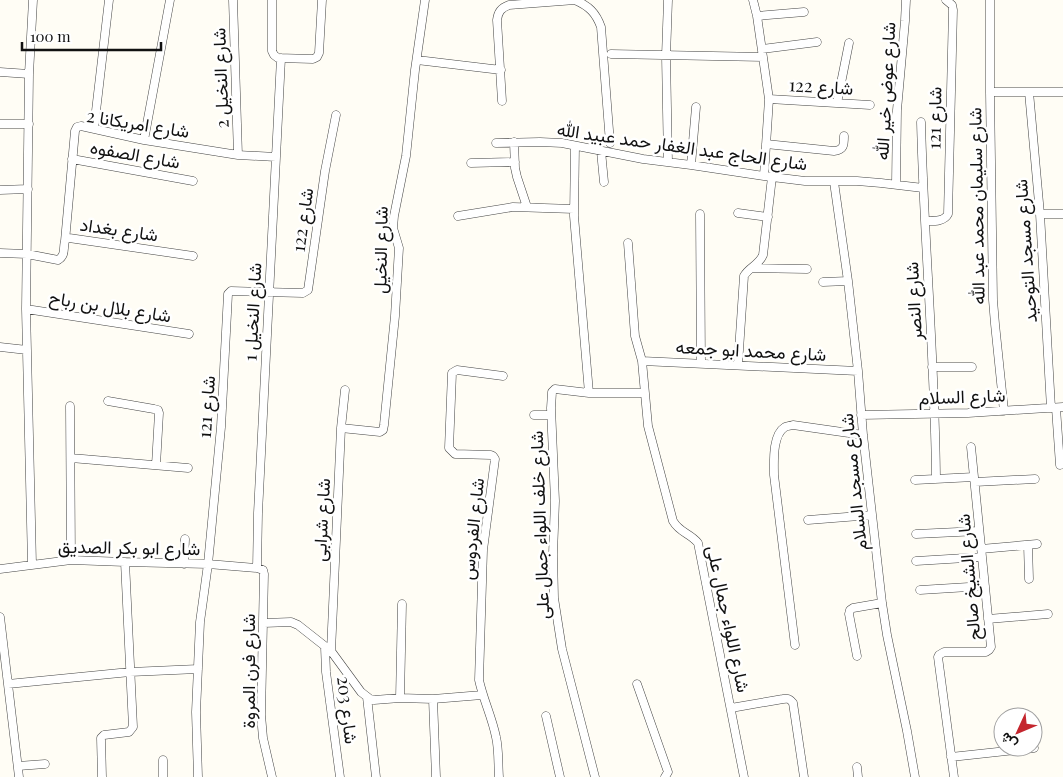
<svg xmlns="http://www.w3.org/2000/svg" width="1063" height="777" viewBox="0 0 1063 777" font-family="'Playfair Display',Vazirmatn,serif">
	<rect width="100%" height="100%" fill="#fffdf5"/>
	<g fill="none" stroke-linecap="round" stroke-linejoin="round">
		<g stroke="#444" stroke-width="9">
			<path id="street" d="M233,0l5,155
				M272,0v51l2,4 4,3 35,1 4,-2 2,-4 3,-53
				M668,0l-2,56 2,106
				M753,0l4,16 12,83 -5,77
				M990,0v92l3,208 2,24 9,87
				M757,16l47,-4
				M762,49l55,-7
				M611,54l152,3
				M417,60l84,10
				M0,72l29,2
				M990,92h73
				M1029,92l11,122 11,194
				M769,99l101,6
				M502,101l-5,-81c1,-8 4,-12 12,-15l66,-5c14,6 21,13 26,27l9,116
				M837,103l12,-60
				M921,122c3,119 14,238 15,357
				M0,124h29
				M94,128l15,-128
				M144,140l26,-140
				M514,142l1,26 2,9 10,30
				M496,143l44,-1 22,1 81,16 48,6 73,11 41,5h52l24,2 42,5
				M766,144l68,7c10,-1 10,-6 10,-15
				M575,146l-1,70 15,177
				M601,151l3,31
				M72,159l121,22
				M471,163l44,-1
				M691,165l5,-58
				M834,182l14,99 10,90 5,64 19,168 5,32 20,96 8,46
				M896,184l1,-74 8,-89 1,-21
				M0,190l28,-1
				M738,213l30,4
				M700,214l1,149
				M1040,214h23
				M458,216l55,-9 61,2
				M925,221c8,0 19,1 23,-7l5,-204 -1,-5 -6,-5
				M65,241l10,-110 2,-4 4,-1 63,14 94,15 38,2
				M628,243l7,93 7,25 6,65 25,95c7,12 17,12 25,22l46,234
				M0,253l27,1 31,6c9,-5 4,-14 8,-22h3l124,18
				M752,268l55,1
				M823,282l25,-1
				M26,309l163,25
				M0,347l27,3
				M642,361l216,10
				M738,365l6,-89c5,-9 15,-11 19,-21l9,-78
				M932,367h40
				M108,401l46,8 4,1 1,3 -3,52
				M70,406l1,154
				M1056,408l4,57
				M534,415h17
				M861,415l107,-2 95,-6
				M341,428l39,4 3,-2 1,-5 11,-109 4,-68 -6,-20 1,-12 12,-60 9,-86 10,-70
				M71,458l117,10
				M915,480l59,-3
				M975,482l60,-3
				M808,520l64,-5
				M916,534l63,-3
				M1028,545l1,34
				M981,549l56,-5
				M916,561l66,-4
				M32,564l-6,-255 3,-235 4,-74
				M184,564l1,-25
				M257,568l1,-55 23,-455
				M0,569l71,-9 54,2 83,2 49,4 6,2 1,4 -3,141 2,23 9,39
				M920,590l65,-4
				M0,617l19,160
				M988,619l60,-5
				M264,623l27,-1 7,3 33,26 30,41 9,7 4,1 26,-2 33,1 49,-4
				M795,645l-21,-170c0,-13 -2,-40 11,-48 2,-1 5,-1 8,-2l70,10
				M325,647l1,25 14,105
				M331,651l10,-223 4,-38
				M857,656l-8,-42 1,-4 3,-2 29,-5
				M8,684l122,-12 68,-3
				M637,684l31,88 -3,5
				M367,697l9,80
				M400,698l2,-94
				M433,699l3,78
				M731,708l52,-9c5,-1 7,0 10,4l11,74
				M546,716l14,61
				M951,757l83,-9
				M163,760v17
				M18,766l27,-2
				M857,767l1,10
				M102,777l-1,-39 3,-3 25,-3 4,-5 -8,-165
				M198,777l-2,-65 4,-90 8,-58 13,-137 7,-133 3,-3 72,2 5,-3 17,-119 11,-56
				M499,777c-1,-13 0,-27 -3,-40 -4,-20 -13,-38 -17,-57l4,-130 12,-91 -2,-3 -2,-1 -36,-1 -6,-6 3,-75 5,-3 46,6
				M595,777l-33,-128 -8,-51 -1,-44 2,-53 -4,-93 1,-16 3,-3 34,4h56
				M954,777l-16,-120 1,-2 5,-3h42l3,-2 2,-3 -20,-200"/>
		</g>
		<use href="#street" stroke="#fff" stroke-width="8"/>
	</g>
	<g text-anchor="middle" stroke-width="5" stroke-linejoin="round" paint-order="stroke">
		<g font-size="18" fill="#111" stroke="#fff">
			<text transform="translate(221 78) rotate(-92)" y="6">شارع النخيل 2</text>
			<text transform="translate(821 87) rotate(3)" y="6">شارع 122</text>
			<text transform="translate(886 91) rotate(-87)" y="6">شارع عوض خير الله</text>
			<text transform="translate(935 118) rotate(-89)" y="6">شارع 121</text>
			<text transform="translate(138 124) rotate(9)" y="6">شارع امريكانا 2</text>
			<text transform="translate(682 147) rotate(8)" y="6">شارع الحاج عبد الغفار حمد عبيد الله</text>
			<text transform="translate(135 155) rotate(10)" y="6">شارع الصفوه</text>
			<text transform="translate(977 206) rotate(-91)" y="6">شارع سليمان محمد عبد الله</text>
			<text transform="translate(303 220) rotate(-82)" y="6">شارع 122</text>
			<text transform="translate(119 230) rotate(8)" y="6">شارع بغداد</text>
			<text transform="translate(381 250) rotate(-89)" y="6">شارع النخيل</text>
			<text transform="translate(1026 251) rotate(-94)" y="6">شارع مسجد التوحيد</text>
			<text transform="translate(914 301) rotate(-93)" y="6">شارع النصر</text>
			<text transform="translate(110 307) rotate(9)" y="6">شارع بلال بن رباح</text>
			<text transform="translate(253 312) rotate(-87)" y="6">شارع النخيل 1</text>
			<text transform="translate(751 351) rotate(3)" y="6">شارع محمد ابو جمعه</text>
			<text transform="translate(962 397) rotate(-2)" y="6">شارع السلام</text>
			<text transform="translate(207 407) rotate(-86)" y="6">شارع 121</text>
			<text transform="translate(854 482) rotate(-96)" y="6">شارع مسجد السلام</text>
			<text transform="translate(322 520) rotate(-87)" y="6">شارع شرابى</text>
			<text transform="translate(540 525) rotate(-92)" y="6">شارع خلف اللواء جمال على</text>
			<text transform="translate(473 529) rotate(-84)" y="6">شارع الفردوس</text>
			<text transform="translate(129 548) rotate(1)" y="6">شارع ابو بكر الصديق</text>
			<text transform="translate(969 577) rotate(-95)" y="6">شارع الشيخ صالح</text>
			<text transform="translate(728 619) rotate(78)" y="6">شارع اللواء جمال على</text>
			<text transform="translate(249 671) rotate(-90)" y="6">شارع فرن المروة</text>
			<text transform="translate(347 710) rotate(83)" y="6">شارع 203</text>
		</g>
	</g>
	<g transform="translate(1018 732) rotate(226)"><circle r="24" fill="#ffffff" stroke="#a0a0a0"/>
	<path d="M0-4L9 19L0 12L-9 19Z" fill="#c4262e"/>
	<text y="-8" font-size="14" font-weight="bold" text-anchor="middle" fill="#111111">ش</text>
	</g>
	<path d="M22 42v8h139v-8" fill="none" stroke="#111111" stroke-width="2.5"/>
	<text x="30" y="42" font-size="15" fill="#111111" stroke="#ffffff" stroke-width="4" paint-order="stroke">100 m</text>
</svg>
